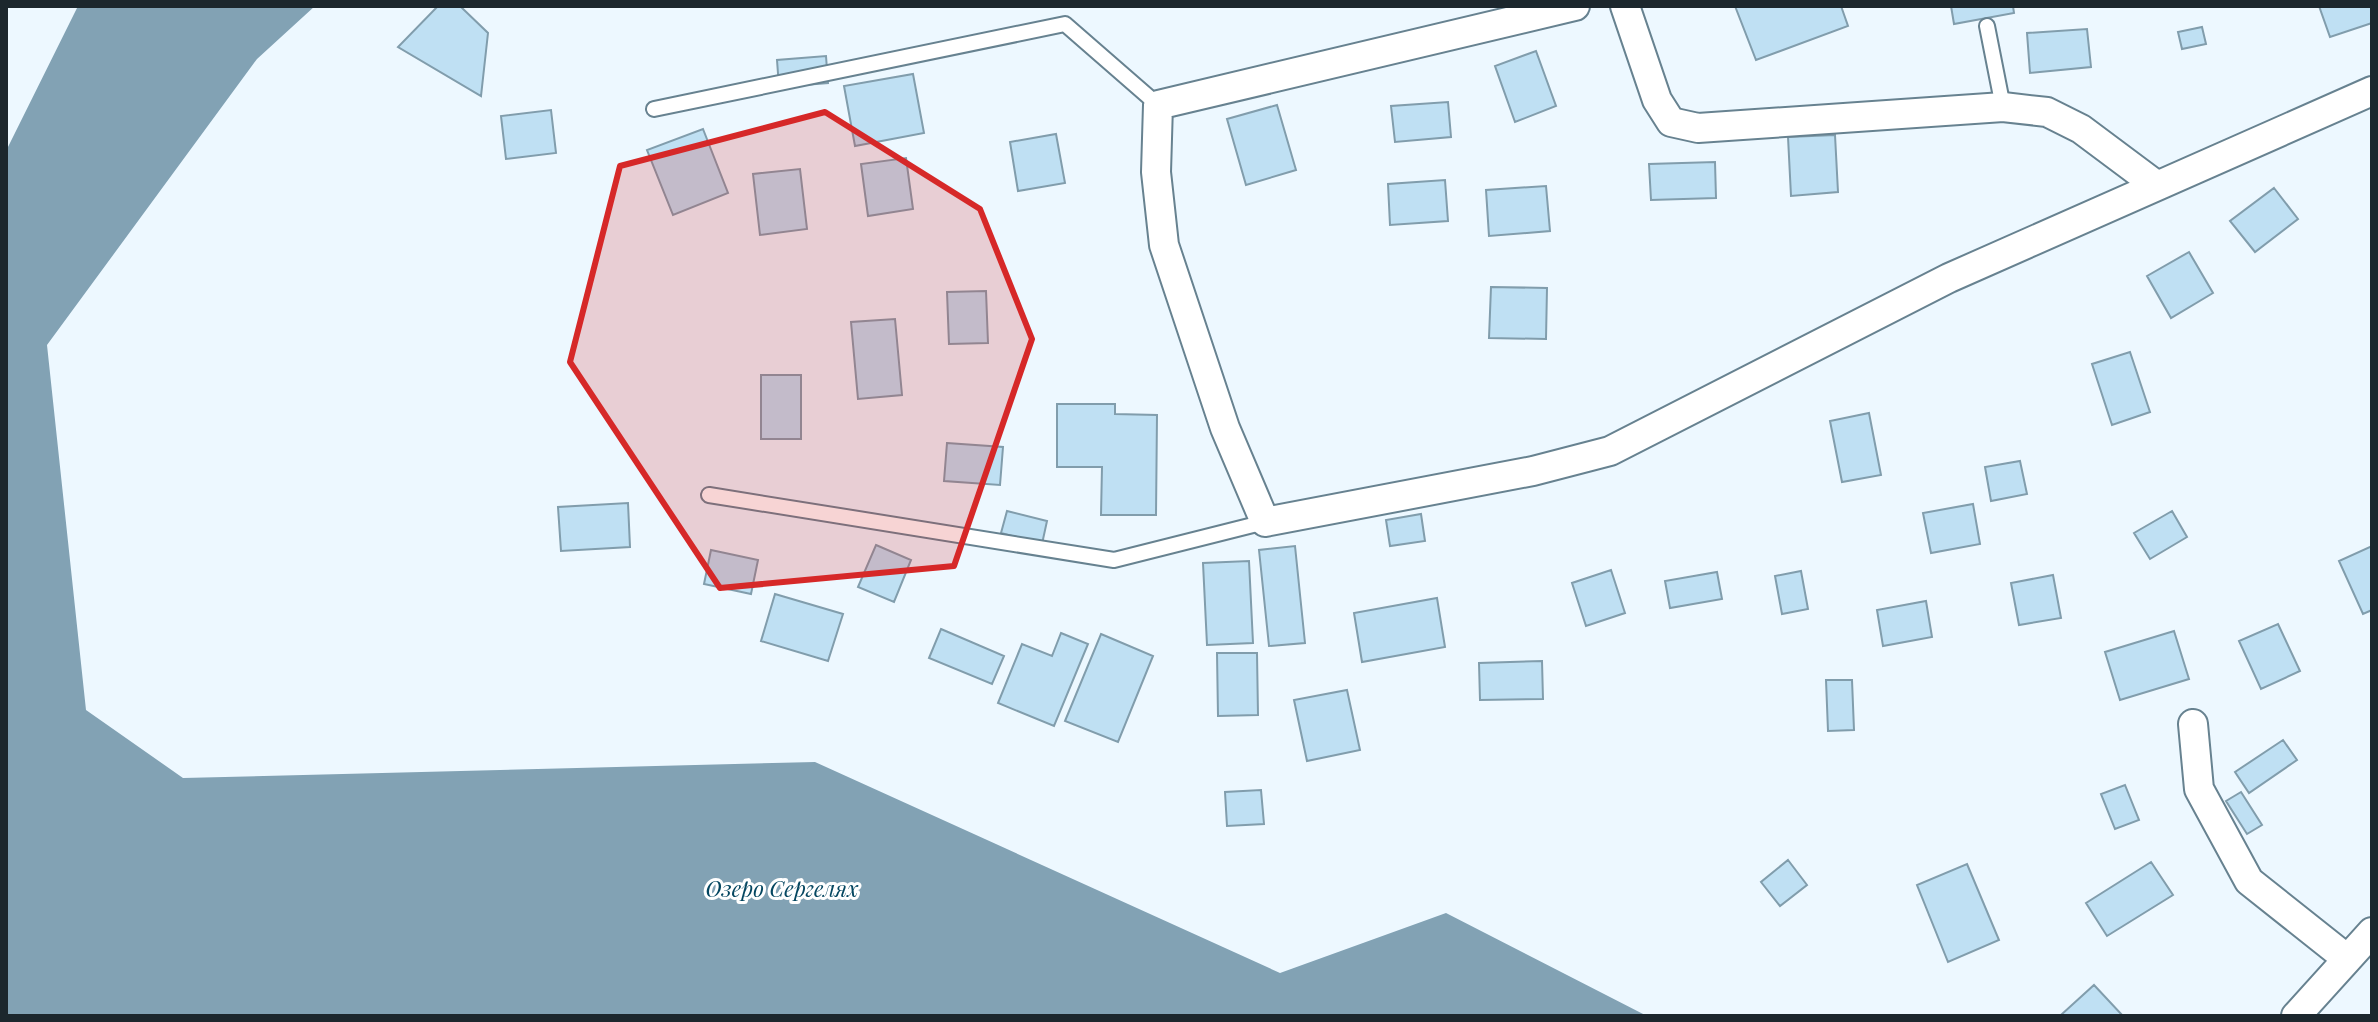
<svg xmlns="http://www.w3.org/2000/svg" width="2378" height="1022" viewBox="0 0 2378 1022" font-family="'Playfair Display',serif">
	<rect width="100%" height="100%" fill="#edf8ff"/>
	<path fill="#82a2b4" d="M78,6h237l-58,53 -210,286 39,365 97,68 632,-16 465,211 166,-60 201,103h-1641v-865z"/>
	<path fill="#bfe0f3" stroke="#819dac" stroke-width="2" d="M438,6h22l28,27 -7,63 -83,-49z
		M1735,6h106l7,20 -92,34z
		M1951,6h62l1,7 -60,11z
		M2319,6h53v17l-42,14z
		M2202,27l4,17 -24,5 -4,-17z
		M2087,29l4,38 -61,6 -3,-40z
		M1536,51l20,55 -41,16 -20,-56z
		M826,56l2,27 -49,4 -2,-27z
		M913,74l11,59 -69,13 -11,-60z
		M1448,102l3,35 -56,5 -4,-36z
		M1277,105l19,65 -50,15 -19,-66z
		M551,110l5,43 -50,6 -5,-43z
		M703,129l25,64 -55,22 -26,-65z
		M1056,134l9,49 -47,8 -8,-49z
		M1835,135l3,57 -47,4 -3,-59z
		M906,158l7,51 -45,7 -7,-52z
		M1715,162l1,36 -65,2 -2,-36z
		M800,169l7,60 -47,6 -7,-61z
		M1445,180l3,41 -58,4 -2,-41z
		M1546,186l4,45 -61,5 -3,-46z
		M2274,188l24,31 -43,33 -25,-31z
		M2189,252l24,41 -42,25 -24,-42z
		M1491,287l56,1 -1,51 -57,-1z
		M986,291l2,52 -39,1 -2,-52z
		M895,319l7,76 -44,4 -7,-77z
		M2130,352l20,60 -38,13 -20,-61z
		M761,375h40v64h-40z
		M1057,404h58v10l42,1 -1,100h-55l1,-48h-45z
		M1869,413l12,62 -39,7 -12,-61z
		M947,443l56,4 -3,38 -56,-4z
		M2020,461l7,33 -36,7 -6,-34z
		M628,503l2,44 -69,4 -3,-44z
		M1973,504l7,40 -49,9 -8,-40z
		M1007,511l40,10 -5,23 -41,-11z
		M2172,511l15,26 -37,22 -16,-26z
		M1421,514l4,27 -35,5 -4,-26z
		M876,545l35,15 -17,42 -36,-15z
		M1295,546l10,97 -36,3 -10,-96z
		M2372,546v64l-9,4 -24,-53z
		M711,550l47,10 -7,34 -47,-10z
		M1249,561l4,82 -46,2 -4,-82z
		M1611,570l14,43 -39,13 -14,-43z
		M1801,571l7,38 -26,5 -7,-38z
		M1717,572l5,27 -52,9 -5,-27z
		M2053,575l8,43 -42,7 -8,-42z
		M775,594l68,20 -15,47 -67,-20z
		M1437,598l8,49 -83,15 -8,-49z
		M1926,601l6,36 -49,9 -6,-36z
		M2278,624l22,47 -39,18 -22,-48z
		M941,629l63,27 -12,28 -63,-26z
		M2174,631l15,48 -69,21 -15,-48z
		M1061,633l27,11 -34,82 -56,-23 24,-59 30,12z
		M1101,634l52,22 -35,86 -53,-21z
		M1217,653h40l1,62 -40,1z
		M1542,661l1,38 -63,1 -1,-37z
		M1826,680h26l2,50 -26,1z
		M1347,690l13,60 -53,11 -13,-61z
		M2283,740l14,20 -48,33 -14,-21z
		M2125,785l14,35 -24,9 -14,-35z
		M1261,790l3,34 -37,2 -2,-34z
		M2241,792l21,33 -15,9 -21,-33z
		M1788,860l19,25 -27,21 -19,-24z
		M2151,862l22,33 -66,41 -21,-33z
		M1967,864l32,76 -51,22 -31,-77z
		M2094,985l29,31h-59l-2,-2z"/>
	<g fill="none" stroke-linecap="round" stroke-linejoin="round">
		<g stroke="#678290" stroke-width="18">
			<path id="service" d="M1987,26l16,81
				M654,109l411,-85 93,81
				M709,495l405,65 151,-38"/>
		</g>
		<g stroke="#678290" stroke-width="32">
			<path id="minor" d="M1575,6l-417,99 -2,67 8,73 61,183 40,94 268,-51 77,-20 339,-173 423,-187
				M1625,6l32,94 14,22 27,6 305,-21 44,5 34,17 75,56
				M2193,724l6,65 50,92 97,77
				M2296,1016l76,-84"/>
		</g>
		<use href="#service" stroke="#fff" stroke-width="14"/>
		<use href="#minor" stroke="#fff" stroke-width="28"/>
	</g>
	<path fill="#d62828" fill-opacity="0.2" stroke="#d62828" stroke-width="6" stroke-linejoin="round" d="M825,112l155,97 52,130 -78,227 -234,22 -150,-226 50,-196z"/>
	<g text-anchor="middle" stroke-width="6" stroke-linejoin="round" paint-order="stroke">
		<g font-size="22" font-style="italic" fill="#044660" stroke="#fff">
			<text x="782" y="897">Озеро Сергелях</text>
		</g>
	</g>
	<rect width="2378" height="1022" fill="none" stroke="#1c272d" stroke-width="16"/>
</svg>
